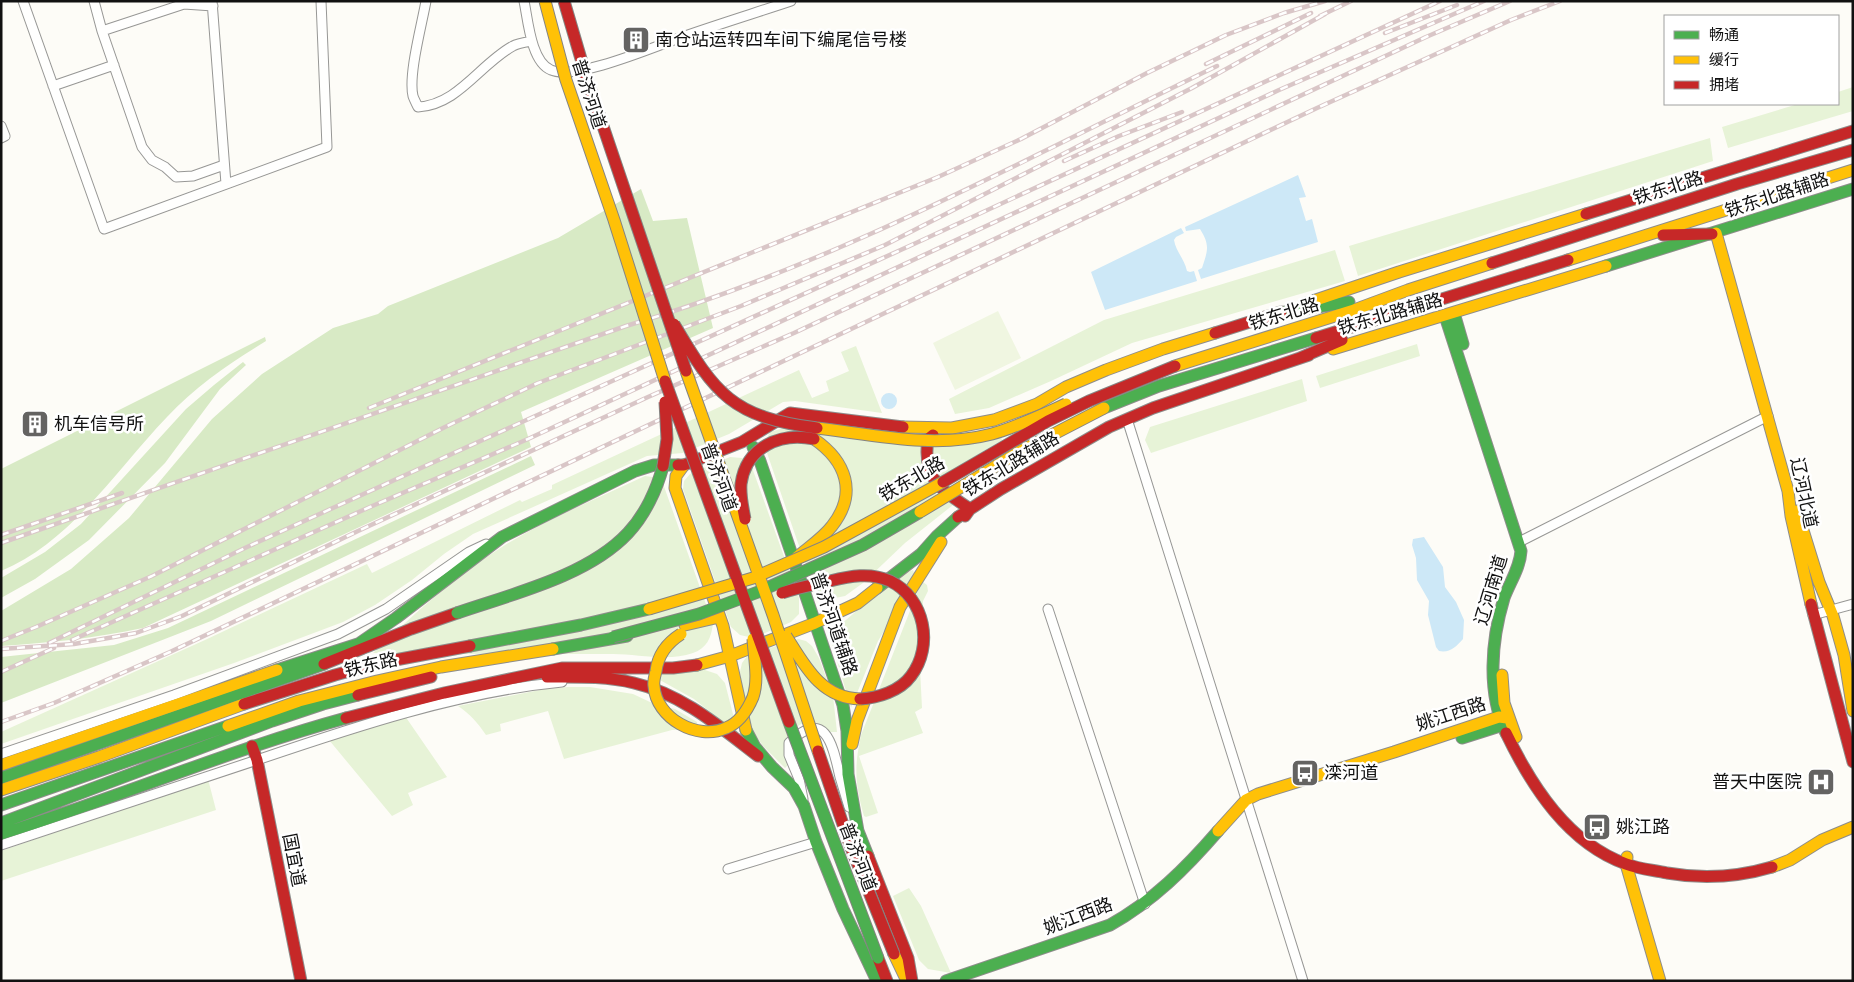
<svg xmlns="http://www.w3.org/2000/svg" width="1854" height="982" viewBox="0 0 1854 982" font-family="Spectral,'Noto Sans SC',serif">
	<rect width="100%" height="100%" fill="#fdfcf7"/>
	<path fill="#e7f3d7" d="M1853,87v24l-125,37 -6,-21 76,-23h40v-12z
		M1710,138l3,23 -355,115 -9,-30z
		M1335,250l10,31 -213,62 -81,38 -62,27 -34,6 -6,-15 155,-79z
		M1417,344l3,12 -100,32 -4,-12z
		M856,346l26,67 -87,-12 -12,1 -54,32 -46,19 -36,3 -174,78 -29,20 -32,26 -37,25 -32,17 -109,41 -233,81v-12l204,-92 162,-76 5,9 148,-73 2,2 30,-13v-4l247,-115 13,28 17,-7 -3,-10 23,-10 -8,-19z
		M1302,379l5,22 -156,52 -6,-13 5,-13z
		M784,428l138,18 -2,12 6,17 10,19 17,11 -48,38 -42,40 -18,13 -10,2 -8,-1 -7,-3 -5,-6 -17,-45 -32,-93v-10l4,-8z
		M1001,435l1,5 -65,39 -8,-33z
		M730,457l12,1 8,4 49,136v16l-8,8 -38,16 -13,-3 -9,-8 -48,-138 1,-8 6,-7z
		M645,476l16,2 52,146c-2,14 -6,24 -20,29 -25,9 -54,1 -80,1 -80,0 -160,0 -240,-1 41,-39 83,-78 132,-108 44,-27 93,-47 140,-69z
		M913,570l3,9 -38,62 -27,67 -19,-64v-12l65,-56z
		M923,582l4,3 1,6 -5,10 -3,68 2,39 -7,4 8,21 -64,23 19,57 -12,4 -2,-1c-9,-32 -10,-49 -3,-81l58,-147z
		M798,639l8,2 6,5 7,12 14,38 4,36h-8c-13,-14 -25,-13 -38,0 -3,4 -7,8 -7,14 -1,6 2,13 4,19l-3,3 -22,-22 -15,-22 -8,-52 2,-9 6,-8z
		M705,670l12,4 8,9 13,51 -44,-35 -45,-25z
		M568,687h22l43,7 17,8 25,7 22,13 1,7 -26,1 -108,29 -16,-48 -48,13 1,7 -15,4c-8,-12 -16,-21 -28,-29l87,-17z
		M405,716l42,61 -39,16 5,12 -21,11 -63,-76z
		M208,779l8,31 -215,71v-30z
		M909,888l12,18 30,67 -23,-4 -9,-9 -26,-64z"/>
	<path fill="#d8eac5" d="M641,189l12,32 34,-3 26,110 -192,84 10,35 -388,181c-47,10 -94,15 -142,18v-35l70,-42 58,-51 83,-99 50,-45 71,-46 45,-14 10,-8 170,-68z
		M265,337l1,4c-36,22 -69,44 -99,76 -50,52 -97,126 -166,154v-102z
		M243,362l3,3 -26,24 -55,74 -76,77 -54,39 -34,19v-20l44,-26 36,-28 105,-115 28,-24z
		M531,456l4,9 -324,156 -210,82v-46l113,-12 54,-17z"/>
	<path fill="#f0f6e1" d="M998,311l23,47 -66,32 -22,-47z"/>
	<path fill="#cde8f7" d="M1298,175l8,22 -7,1 7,23 6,-2 6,23 -117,37 -3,-9 4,-2c6,-18 8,-23 -2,-39l-14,2 -1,-4z
		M1181,228l3,5 -8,4 -2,3c2,12 10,18 13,31l3,1 4,-1 3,10 -92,29 -14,-38z
		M881 401a8 8 0 1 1 16 0a8 8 0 1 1-16 0Z
		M1424,537l19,30 2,20 11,15 8,18 -1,19c-7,8 -13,14 -24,12l-3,-4 -8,-32 1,-14 -12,-21 -1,-22 -4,-13 1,-6z"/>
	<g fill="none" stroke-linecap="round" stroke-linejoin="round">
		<g stroke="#979795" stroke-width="11">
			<path id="street" d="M23,1l81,228 223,-82 -6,-146
				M94,1l8,30 40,116 10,13 13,7 11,10 17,-1 31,-11
				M212,1l14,183
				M426,1c-4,23 -18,74 -13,95 1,3 3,7 5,11 40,-2 62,-43 95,-61 5,-3 13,-4 19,-5
				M524,1c4,19 7,61 27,69 24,11 105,-24 131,-33 37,-13 73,-24 109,-36
				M102,31l82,-27 29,2
				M53,86l61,-21
				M1,126l4,10 -4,2
				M1127,419l176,562
				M1519,542l249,-126
				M1048,609l97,295
				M1813,615l40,-11
				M1,754l173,-59 164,-61 48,-25 83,-57 17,-8
				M803,799l-4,-20 -10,-24v-12c37,-37 44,4 51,34 3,10 6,20 9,30
				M1,845c85,-28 171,-57 256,-85 97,-33 202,-68 305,-78
				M728,869l88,-27"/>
		</g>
		<g stroke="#8e8d8b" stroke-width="13">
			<path id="fast" d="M1606,266l247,-77
				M1454,313l9,31
				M1273,314l76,-12
				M1445,316l76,235c-1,17 -11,31 -17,47 -13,43 -17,94 2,135
				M1104,408l55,-22 157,-48
				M753,447l7,14 83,244 4,26 1,43 10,57 10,25
				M877,588l44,-34 16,-18 21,-19
				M470,646l111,-21 68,-16
				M351,649l45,-31 106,-81 133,-66 19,-6h24
				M553,649l74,-13
				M277,670l81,-26
				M746,730l9,17 17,20 22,21 10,18 12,36 27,67 34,72
				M1462,738l41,-13 5,-4
				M1,778l323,-114
				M1,805l227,-79
				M1,823l271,-102 51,-17 35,-9
				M1,834c116,-36 228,-84 345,-116
				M946,981l164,-56c43,-24 76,-57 108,-94"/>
		</g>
		<g stroke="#8e8d8b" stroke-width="13">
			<path id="slow" d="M1716,233l72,258 3,25 20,88
				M1568,260l285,-90
				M1304,304l95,-32 187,-58
				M1333,349l273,-83
				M1175,366l179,-56 54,-20 84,-27
				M903,427l49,1 42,-8 43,-16 29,-17 40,-17 57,-21 52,-16
				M684,465l-8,11 -1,12 48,138 23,104
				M1797,511l22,71 14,34 11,39 9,56
				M797,557c12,-10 26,-19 35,-31 26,-33 14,-65 -18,-87
				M685,625l30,-7
				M697,665l33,-9 85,-33 43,-20 19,-15
				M1502,675l2,28 12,34
				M228,726l71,-25 78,-20 64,-14 112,-18
				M852,744l5,-23 43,-114 41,-65
				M1,765l276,-95
				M1,790l98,-33 145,-53
				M1218,831l28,-31 12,-6 136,-42 105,-35 8,1
				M1627,857l-1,7 34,117
				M1772,867l18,-7 32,-20 31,-13
				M894,954l13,27"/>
		</g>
		<g stroke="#8e8d8b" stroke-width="13">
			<path id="jam" d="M1586,214l267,-83
				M1663,235l49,-1
				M1492,263l245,-79 116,-34
				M1215,333l66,-21
				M1316,338l252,-78
				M1300,358l42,-18
				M933,435l-5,4c-6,39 12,50 42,70l-5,7
				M678,465h6l58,-23 48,-29 113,14
				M958,517l43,-28 108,-62 44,-19 156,-53
				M1811,604l42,158
				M324,664l87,-35 46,-16
				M547,677c29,0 59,-1 87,6 48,11 86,44 124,73
				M358,695l73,-18
				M244,704l91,-29 44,-12 91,-17
				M346,718l98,-25 118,-25h111l24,-3
				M1506,733c26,54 62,110 120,131 13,5 27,6 41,9 34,6 71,4 105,-6
				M252,746l5,14 44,221
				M868,856l40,102 4,23
				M878,958l9,23"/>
		</g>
		<use href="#street" stroke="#fffffe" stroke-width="9"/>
		<use href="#fast" stroke="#4caf50" stroke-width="11"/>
		<use href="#slow" stroke="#ffc107" stroke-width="11"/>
		<use href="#jam" stroke="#c62828" stroke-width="11"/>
		<g stroke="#d9c6c7" stroke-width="4.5">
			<path id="rail" d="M1320,16l31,-15
				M1385,33l72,-28
				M1206,64l105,-51
				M1064,161l55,-25 63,-24
				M369,408l569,-231 83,-38 126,-66 79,-38 58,-22 41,-12
				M1,535l121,-42
				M1,543l625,-217c207,-61 397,-166 591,-260
				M72,640l298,-133 158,-68 751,-349 205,-89
				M1,641l35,-14 116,-51 293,-149 93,-44 203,-77 144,-61 307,-157 133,-74
				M49,643l198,-96 669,-304 524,-242
				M1,649l73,-5 40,-7 22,-4 46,-17 176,-85 290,-134 146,-64 632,-296 84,-36
				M1,672l53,-24
				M1,722l53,-19 116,-51 1147,-544 194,-88 49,-19"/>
		</g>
		<use href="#rail" stroke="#fff" stroke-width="2.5" stroke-dasharray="8" stroke-linecap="butt"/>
		<g stroke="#858482" stroke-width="13" stroke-linecap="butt">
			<path id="fast-bridge" d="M457,613c55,-19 131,-37 171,-80 17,-18 29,-44 35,-67
				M613,637l86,-23 59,-22 105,-47 57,-33
				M789,722l89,236"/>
		</g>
		<g stroke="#858482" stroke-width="13" stroke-linecap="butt">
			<path id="slow-bridge" d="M545,1l21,79 48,140 51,161
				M686,371l87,244 45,136
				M817,428c58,7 117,21 175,6 25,-7 50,-19 74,-30
				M920,512l99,-60 85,-44
				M649,609l104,-31 71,-31 119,-65
				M681,634c-14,9 -23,20 -25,37 -1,4 -3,10 -2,15 2,32 43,55 72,42 13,-5 22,-19 27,-31 6,-18 1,-40 0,-58
				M786,636c19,30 35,62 74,63"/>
		</g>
		<g stroke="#858482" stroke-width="13" stroke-linecap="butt">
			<path id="jam-bridge" d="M564,1l22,75 100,295
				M674,324c42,71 58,93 143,104
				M665,381l124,341
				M663,466l4,-27 -2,-37
				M943,482l105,-61 41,-20 86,-35
				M745,519c-2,-11 -5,-23 -4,-35 5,-37 39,-52 73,-45
				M782,593c16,-6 32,-8 48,-12 20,-5 40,-9 60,0 35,17 44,65 21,95 -11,15 -33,22 -51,23
				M818,751l32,94 44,109"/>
		</g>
		<use href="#fast-bridge" stroke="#4caf50" stroke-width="11"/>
		<use href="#slow-bridge" stroke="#ffc107" stroke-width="11"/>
		<use href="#jam-bridge" stroke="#c62828" stroke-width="11"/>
	</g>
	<defs>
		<g id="building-square" transform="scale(1.4375)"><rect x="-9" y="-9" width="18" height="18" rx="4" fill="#646362" stroke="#fff"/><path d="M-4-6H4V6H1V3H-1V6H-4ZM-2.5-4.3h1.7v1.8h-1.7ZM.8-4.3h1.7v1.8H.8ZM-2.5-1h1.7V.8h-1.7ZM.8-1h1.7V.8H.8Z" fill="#fff"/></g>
		<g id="bus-square" transform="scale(1.4375)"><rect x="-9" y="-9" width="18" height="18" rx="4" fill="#646362" stroke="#fff"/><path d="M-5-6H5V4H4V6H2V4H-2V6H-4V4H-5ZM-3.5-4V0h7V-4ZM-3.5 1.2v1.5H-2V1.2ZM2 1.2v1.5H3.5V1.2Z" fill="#fff"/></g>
		<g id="hospital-square" transform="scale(1.4375)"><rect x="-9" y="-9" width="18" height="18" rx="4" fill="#646362" stroke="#fff"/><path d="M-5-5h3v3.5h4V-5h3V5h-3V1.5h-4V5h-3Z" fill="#fff"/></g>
	</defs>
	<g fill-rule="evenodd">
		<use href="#building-square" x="636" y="40"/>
		<use href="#building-square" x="35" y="424"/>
		<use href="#bus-square" x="1305" y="773"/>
		<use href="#hospital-square" x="1821" y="782"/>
		<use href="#bus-square" x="1597" y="827"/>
	</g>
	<g text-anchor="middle" stroke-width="5" stroke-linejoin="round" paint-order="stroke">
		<g font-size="18" fill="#111" stroke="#fff" text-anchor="start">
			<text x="655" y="46">南仓站运转四车间下编尾信号楼</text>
			<text x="54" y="430">机车信号所</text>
			<text x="1324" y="779">滦河道</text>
			<text x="1802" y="788" text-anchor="end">普天中医院</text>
			<text x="1616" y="833">姚江路</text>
		</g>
		<g font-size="18" fill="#111" stroke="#fff">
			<text transform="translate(589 94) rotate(72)" y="6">普济河道</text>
			<text transform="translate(1668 188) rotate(-18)" y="6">铁东北路</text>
			<text transform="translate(1777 195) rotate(-18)" y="6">铁东北路辅路</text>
			<text transform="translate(1284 314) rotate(-17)" y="6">铁东北路</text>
			<text transform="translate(1390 314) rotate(-16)" y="6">铁东北路辅路</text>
			<text transform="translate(1011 464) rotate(-31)" y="6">铁东北路辅路</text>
			<text transform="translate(719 477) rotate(70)" y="6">普济河道</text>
			<text transform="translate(912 479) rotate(-30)" y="6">铁东北路</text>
			<text transform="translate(1804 493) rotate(78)" y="6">辽河北道</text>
			<text transform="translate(1491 590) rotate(-73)" y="6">辽河南道</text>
			<text transform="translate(834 624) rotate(71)" y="6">普济河道辅路</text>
			<text transform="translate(371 665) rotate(-13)" y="6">铁东路</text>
			<text transform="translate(1451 714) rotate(-18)" y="6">姚江西路</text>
			<text transform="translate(858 857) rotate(69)" y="6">普济河道</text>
			<text transform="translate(294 860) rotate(79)" y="6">国宜道</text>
			<text transform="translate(1078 916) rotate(-21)" y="6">姚江西路</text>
		</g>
	</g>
	<rect width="1854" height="982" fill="none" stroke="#111111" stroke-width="5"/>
	<rect x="1664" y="15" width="175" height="90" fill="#ffffff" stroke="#a0a0a0"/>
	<rect x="1674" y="31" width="25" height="8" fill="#4caf50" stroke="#a0a0a0"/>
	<text x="1709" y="40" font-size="15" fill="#111111">畅通</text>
	<rect x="1674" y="56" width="25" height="8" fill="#ffc107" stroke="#a0a0a0"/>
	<text x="1709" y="65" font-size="15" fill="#111111">缓行</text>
	<rect x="1674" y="81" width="25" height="8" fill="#c62828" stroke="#a0a0a0"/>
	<text x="1709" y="90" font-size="15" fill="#111111">拥堵</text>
</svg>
